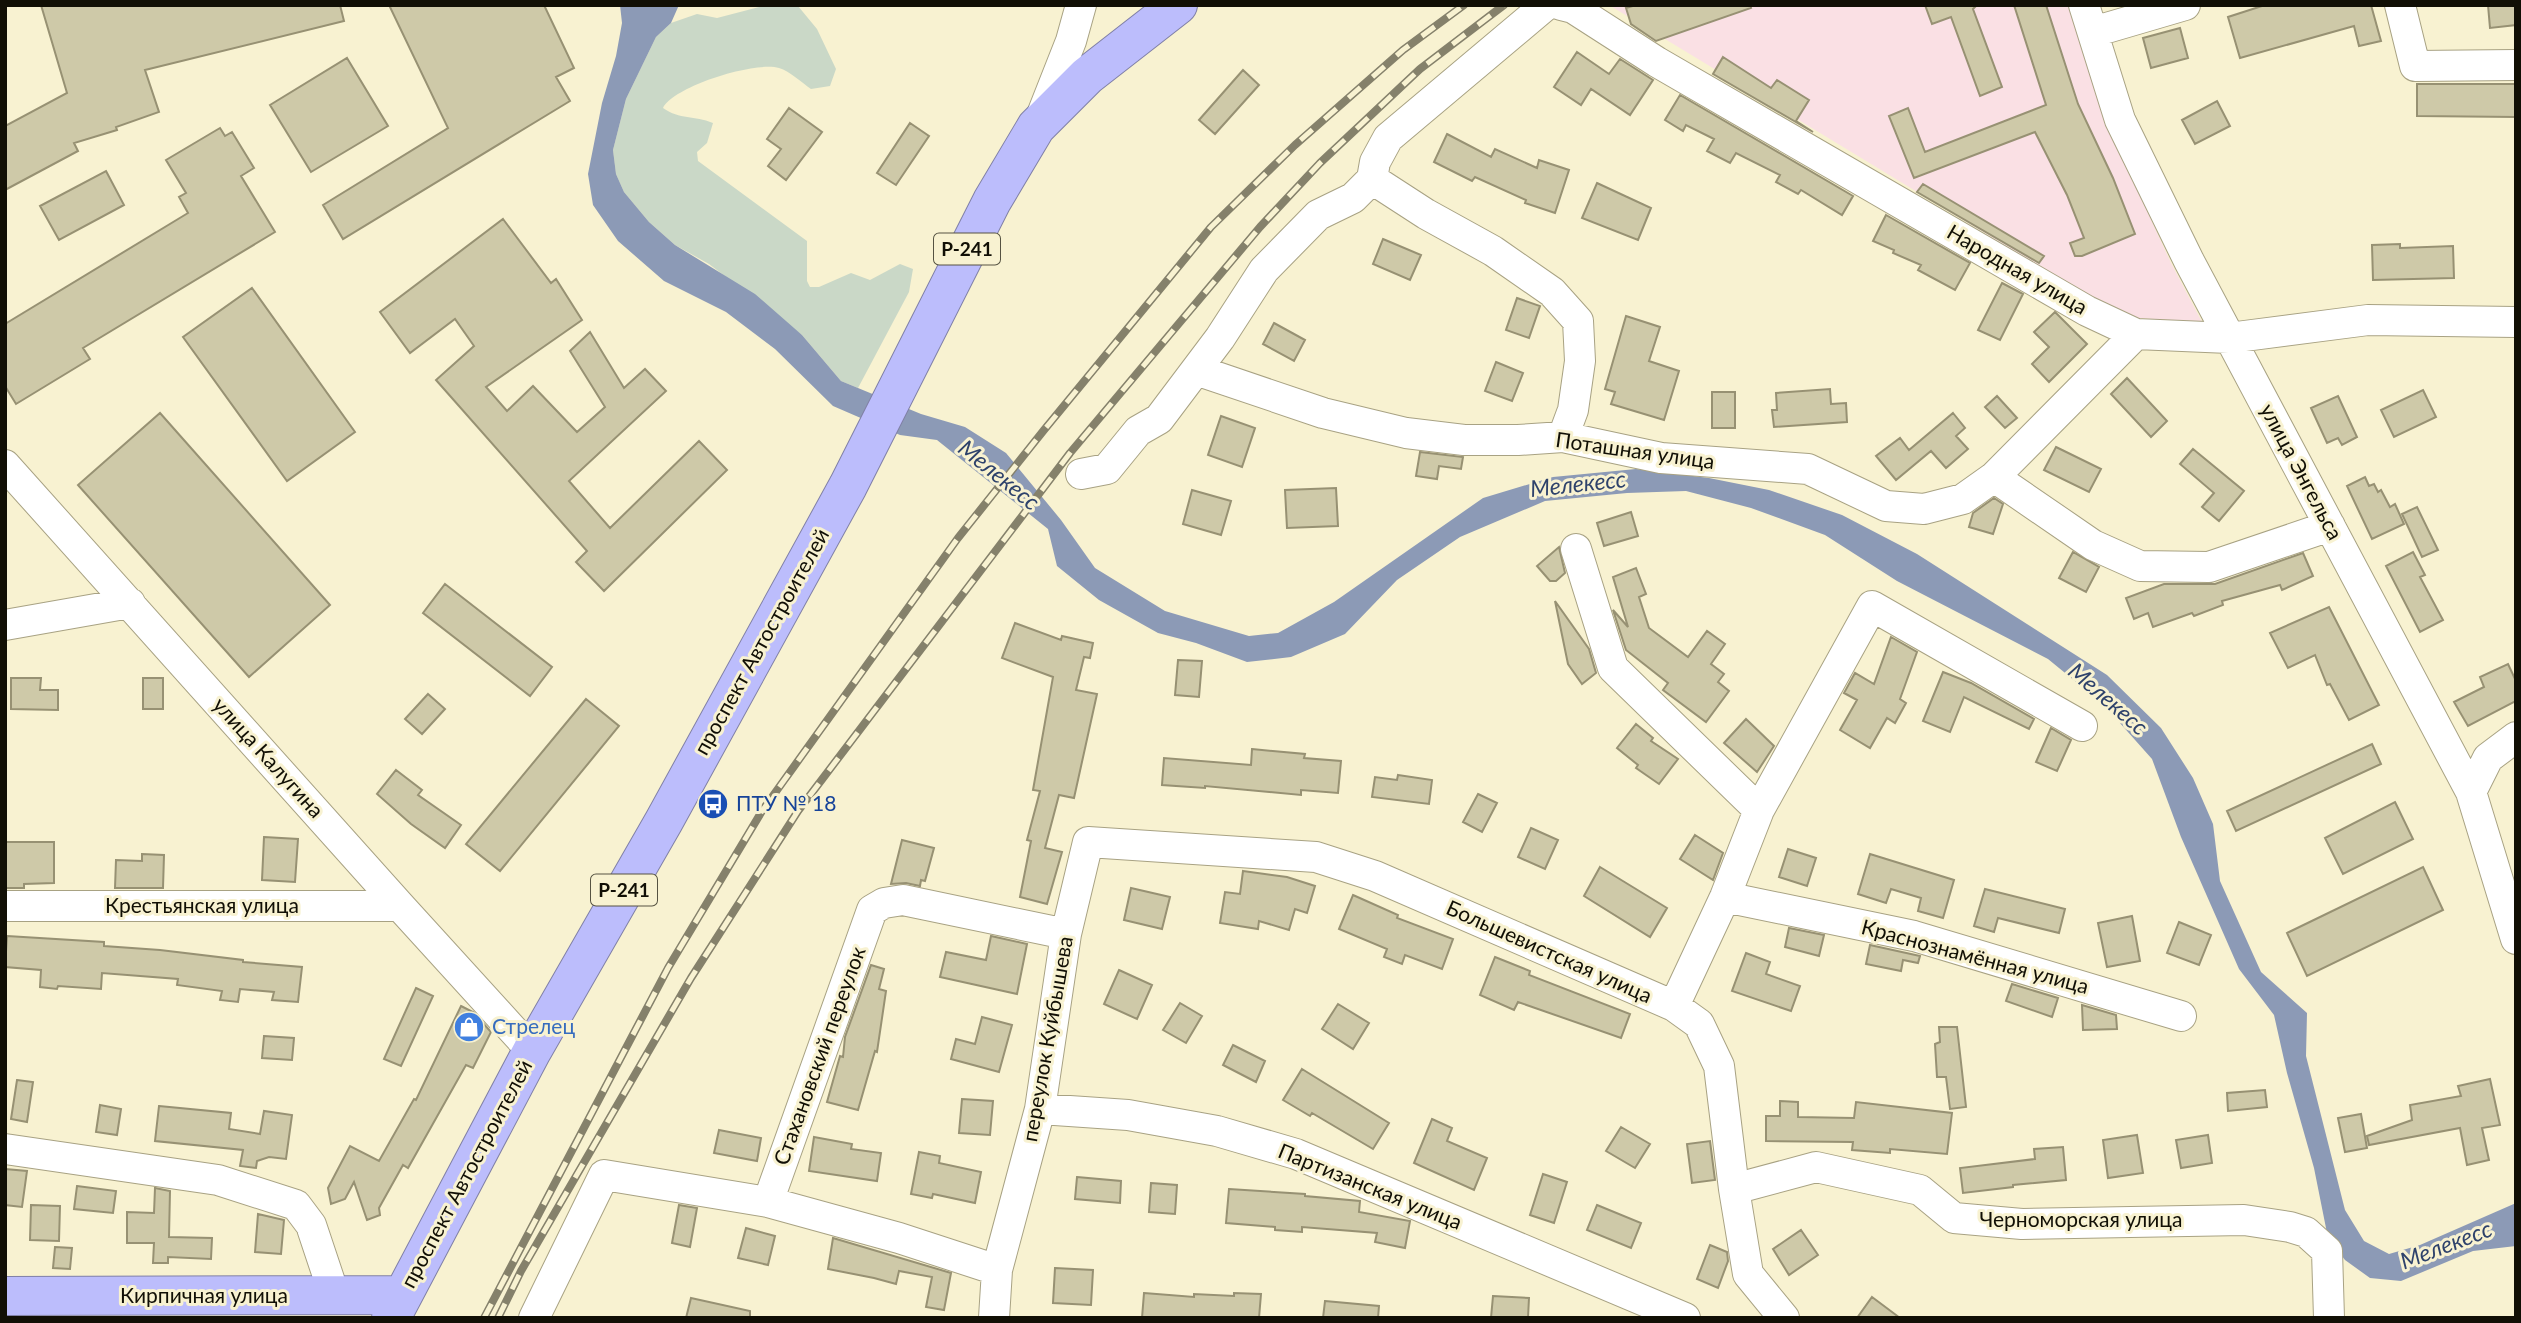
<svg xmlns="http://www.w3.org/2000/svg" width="2521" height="1323" viewBox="0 0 2521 1323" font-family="Lato,sans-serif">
	<rect width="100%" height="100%" fill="#f8f2d1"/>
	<path fill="#fae0e4" d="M1609,5h460l39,121 63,137 31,59 -65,-4 -40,-17z"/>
	<path fill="#cad8c7" d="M767,5l31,1 19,23 19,40 -6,17 -19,3c-9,-6 -21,-18 -32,-21 -24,-7 -105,18 -116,40 17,12 31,7 50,15l-6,20 -10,9 1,9 109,80v40l3,6h9l32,-14 19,7 30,-16 13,5 -4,23 -51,96 -17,-7 -39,-46 -93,-71 -34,-19 -26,-23 -25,-30 -8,-18 -3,-24 13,-51 30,-62 15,-14 26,-9 20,4z"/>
	<path fill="#8c9ab6" d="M620,5h59l-8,18 -15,14 -30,62 -13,51 3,24 8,18 25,30 26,23 80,49 47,41 39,46 80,33 44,13 41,26 55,67 34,48 70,43 84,25 29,-3 56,-31 149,-104 70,-21 83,-8 73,9 60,12 73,25 75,39 190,121 54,53 32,50 20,46 7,57 41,91 46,41 -1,43 39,154 19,31 25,13 31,-9 96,-42v43l-43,5 -72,30 -31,-3 -25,-18 -17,-22 -14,-70 -27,-95 -13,-58 -35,-46 -58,-132 -29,-78 -49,-55 -55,-45 -151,-78 -72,-46 -74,-27 -65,-17 -59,2 -82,8 -85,36 -63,43 -52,54 -54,23 -44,5 -51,-19 -38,-10 -59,-33 -42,-34 -9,-37 -111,-89 -37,-5 -67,-29 -58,-57 -49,-37 -62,-31 -46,-40 -25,-36 -5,-31 14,-71 14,-47 6,-33z"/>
	<path fill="#cec9a8" stroke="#979173" stroke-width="2" d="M41,5h299l4,16 -199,49 14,42 -43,15 1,3 -43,13 4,8 -73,39v-64l62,-33z
		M389,5h155l30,63 -18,9 14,24 -227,138 -20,-34 125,-77z
		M1636,5h114l1,3 -95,33 -25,-17 -5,-16z
		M1925,5h52l-4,4 29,78 -22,9 -29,-79 -19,7z
		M2014,5h32l32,99 35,74 22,56 -53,22h-7l-5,-13 14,-5 -17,-43 -32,-63 -121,46 -25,-62 19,-8 17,44 121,-47z
		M2265,5h106l10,36 -22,5 -5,-20 -114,32 -12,-41z
		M2488,5h28v20l-26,3z
		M2180,28l8,30 -37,10 -8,-30z
		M1577,52l32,22 11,-15 33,21 -23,35 -39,-26 -10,16 -27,-18z
		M1723,57l48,31 6,-8 32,20 -13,21 17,11 -100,-58z
		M347,58l41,68 -77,46 -41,-67z
		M1243,70l16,15 -44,49 -16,-14z
		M2417,84h99v33l-99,-1z
		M1680,95l173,101 -11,19 -41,-25 -3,4 -22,-12 4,-7 -44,-22 -6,10 -23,-12 7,-12 -28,-14 -3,6 -18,-11z
		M2217,101l13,25 -35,18 -13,-24z
		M789,108l33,24 -36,48 -18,-14 13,-17 -14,-10z
		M910,123l19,13 -33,49 -19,-12z
		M220,128l5,8 7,-4 22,36 -13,8 34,56 -192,116 7,11 -74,45 -11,-18v-62l183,-111 -9,-16 7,-4 -20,-33z
		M1447,134l44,23 4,-8 42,19 2,-8 30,10 -14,43 -30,-10 1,-3 -51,-23 -3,4 -38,-19z
		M106,171l18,34 -65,35 -19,-34z
		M1597,183l54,25 -13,32 -56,-22z
		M1923,184l121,72 -5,7 -122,-71z
		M1886,215l84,48 -15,27 -37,-20 3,-5 -28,-12 1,-3 -21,-9z
		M503,219l48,64 5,-4 26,41 -96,67 21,24 26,-25 44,46 28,-25 -35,-56 20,-19 34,56 21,-19 21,22 -97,90 41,47 89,-87 28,29 -123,121 -28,-29 11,-11 -151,-171 38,-34 -19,-27 -45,34 -30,-41z
		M1383,239l38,16 -11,25 -37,-16z
		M2400,244v4l53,-2 1,32 -81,2 -1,-35z
		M2002,283l21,11 -23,46 -22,-10z
		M252,288l103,144 -68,49 -104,-144z
		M1517,298l23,8 -11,32 -23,-8z
		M2055,312l32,32 -38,38 -17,-18 17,-17 -15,-15z
		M1626,316l34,11 -11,34 30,10 -15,49 -53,-16 4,-12 -10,-3z
		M1274,323l31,17 -11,21 -31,-17z
		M1496,362l27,11 -11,28 -27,-10z
		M2127,378l40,43 -16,16 -40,-43z
		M1830,389l1,15 15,-1 1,19 -73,5 -2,-17h5l-1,-17z
		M2423,390l13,27 -42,20 -13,-27z
		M1712,392h23v36h-23z
		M1997,396l20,22 -12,10 -20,-21z
		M2338,396l19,41 -15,8 -4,-7 -11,5 -16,-35z
		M160,413l170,192 -81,72 -171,-192z
		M1953,413l12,15 -9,8 12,13 -22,19 -15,-17 -35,29 -20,-24 24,-18 9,12z
		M1221,416l34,12 -13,39 -34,-12z
		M2056,447l45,22 -12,23 -45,-22z
		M2193,449l51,42 -25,30 -17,-14 12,-14 -34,-29z
		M1420,452l43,5 -2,12 -22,-3 -2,13 -21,-3z
		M2365,477l4,9 5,-2 4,8 3,-2 9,17 5,-3 9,20 -32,15 -25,-53z
		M1336,488l2,38 -51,2 -2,-38z
		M1192,490l39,11 -10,34 -38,-11z
		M1994,498l9,6 -10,30 -24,-7 4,-14z
		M2417,507l21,43 -16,7 -20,-43z
		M1631,512l7,24 -34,10 -7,-23z
		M1559,547l6,26 -9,8h-6l-13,-15z
		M2073,552l26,15 -13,25 -27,-14z
		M2413,552l12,23 -5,2 23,43 -23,12 -34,-66z
		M2303,553l10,23 -31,14 -2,-5 -58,16 1,4 -29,11 -2,-3 -39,14 -5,-14 -14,6 -8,-21 38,-14h51z
		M1636,568l10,26 -7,3 10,31 39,29 19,-26 18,13 -14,20 13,10 -6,8 11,9 -23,31 -43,-32 5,-7 -42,-33 -13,-40 15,17 -15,-50z
		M445,584l107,83 -22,29 -107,-83z
		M1555,601l34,48 7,24 -14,11 -14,-20z
		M2329,607l50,98 -30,15 -19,-36 -3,1 -12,-30 -27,13 -18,-35z
		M1015,623l46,17 1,-4 31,7 -3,15 -6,-1 -8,33 21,4 -23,104 -15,-3 -14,53 17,4 -15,52 -27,-7 11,-56 -4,-1 13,-49 -7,-1 20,-113 -51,-19z
		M1891,637l26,15 -17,47 6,4 -11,20 -8,-5 -17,30 -30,-18 17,-30 -13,-7 11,-20 19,11z
		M1178,660l24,1 -3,36 -24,-2z
		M2508,664l8,17v20l-48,25 -14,-24 30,-15 -4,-10z
		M1943,672l28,11 63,36 -5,10 -65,-32 -14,35 -27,-11z
		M11,678h30l-1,12h18v20l-47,-1z
		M143,678h20v31h-20z
		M428,694l17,15 -23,25 -17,-15z
		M586,699l33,27 -119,145 -34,-27z
		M1746,719l28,27 -17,26 -33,-29z
		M1636,724l17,14 -2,3 27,18 -19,25 -23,-16 2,-3 -21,-17z
		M2051,728l20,12 -14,31 -21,-9z
		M2372,744l9,20 -145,67 -9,-20z
		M1252,749l53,5 -1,4 37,3 -3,32 -37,-3v5l-96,-9v2l-43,-3 2,-27 87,7z
		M396,770l26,20 -4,5 43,30 -16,23 -34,-24 -34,-30z
		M1398,775l34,5 -3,24 -57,-7 3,-20 22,3z
		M1478,794l19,9 -15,29 -19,-10z
		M2395,802l18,37 -70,35 -18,-36z
		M1531,828l27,12 -13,29 -27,-12z
		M1695,835l28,18 -10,27 -33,-21z
		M264,837l34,2 -3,43 -33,-2z
		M902,840l32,8 -9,33 -4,-1 -1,6 -14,-3 -15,1z
		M5,842h49v41l-30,1v4h-19z
		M1788,849l28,9 -9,28 -28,-9z
		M142,854l22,1 -1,33h-48l1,-28 26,1z
		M1870,854l84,26 -11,38 -25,-7 3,-13 -30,-9 -5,14 -28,-9z
		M1600,867l67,41 -17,29 -66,-41z
		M2423,867l20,43 -136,66 -20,-43z
		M1243,871l44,6 28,9 -8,27 -12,-4 -6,21 -30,-9 -1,8 -38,-6 5,-31 15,2z
		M1131,888l39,9 -8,32 -38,-9z
		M1985,889l80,20 -6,24 -61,-15 -4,14 -20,-6z
		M1353,895l45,20 -1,3 56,21 -11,30 -37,-14 -3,9 -18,-7 3,-8 -48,-20z
		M2132,916l8,45 -33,6 -9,-44z
		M2179,922l32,13 -12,30 -32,-12z
		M1789,928l35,7 -5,21 -34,-9z
		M7,936l97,6v4l56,4 83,10v2l59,5 -4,35 -26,-2 2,-8 -34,-3 -2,13 -18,-2 2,-9 -45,-6 1,-6 -76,-6 -1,16 -43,-3 -1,3 -17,-2 1,-17 -36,-3z
		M991,936l36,8 -10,50 -77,-17 6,-25 40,8z
		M1870,945l50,11 -2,7 -15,-3 -2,11 -35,-7z
		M1746,953l24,9 -4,12 34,12 -9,25 -59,-20z
		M1495,957l35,14 -1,4 101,39 -9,24 -103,-36 -4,8 -34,-15z
		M871,965l13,4 -5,20 7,2 -9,61 -2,-1 -17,59 -31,-8 13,-46 3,1 2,-20z
		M1119,970l33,15 -15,34 -33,-15z
		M2012,984l46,14 -6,19 -46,-16z
		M416,988l17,8 -32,70 -17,-7z
		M1180,1003l22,13 -16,27 -23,-13z
		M1338,1004l31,19 -16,26 -31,-20z
		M2082,1005l34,10 1,14 -34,1z
		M461,1006l12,6 18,20 -18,36 -7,-3 -58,103 -5,-3 -24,43 1,7 -13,5 -13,-38 -9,17 -14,5 -3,-16 22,-42 29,15 35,-62 2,1z
		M982,1017l30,8 -13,47 -48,-13 5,-20 19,5z
		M1939,1027h18l9,80 -16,2 -4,-32h-9l-2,-33 5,-2z
		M264,1036l30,2 -2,22 -30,-2z
		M1233,1045l32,16 -9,21 -33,-17z
		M1302,1069l87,54 -16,26 -61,-36 -2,3 -27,-16z
		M2490,1079l10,46 -18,3 7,32 -22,5 -7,-37 -91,17 -2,-9 45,-16 -2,-15 51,-9 -3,-10z
		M17,1080l16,2 -6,40 -16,-3z
		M2265,1090l2,17 -39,4 -1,-18z
		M962,1099l31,2 -3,34 -31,-2z
		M1780,1101l18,1v15l56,1 2,-16 96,11 -5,41 -57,-5v4l-38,-3 1,-8 -87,-1v-25h14z
		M100,1105l21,4 -4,26 -21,-3z
		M159,1106l72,7 -2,16 31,5 4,-23 28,4 -6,44 -17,-2 -12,4 -1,7 -16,-2 3,-16 -88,-9z
		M2361,1114l6,34 -22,4 -7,-34z
		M1432,1119l20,9 -5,13 40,17 -13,32 -60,-27z
		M1621,1127l29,17 -15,24 -29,-17z
		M719,1130l42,8 -4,23 -43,-8z
		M2137,1135l6,38 -35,5 -5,-38z
		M2208,1135l4,28 -31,5 -5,-28z
		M814,1137l38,7 -1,5 30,4 -4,28 -68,-10z
		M1710,1141l5,39 -23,3 -5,-39z
		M2063,1147l3,33 -53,5v2l-50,6 -3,-25 75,-9 -1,-10z
		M919,1152l21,4 -1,7 42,9 -6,31 -42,-9 -1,4 -21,-4z
		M5,1169l22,2 -5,36 -17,-2z
		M1543,1174l24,8 -13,41 -24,-8z
		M1077,1177l44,4 -1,22 -45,-4z
		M1151,1183l26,2 -2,29 -26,-2z
		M77,1186l39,5 -3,22 -39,-4z
		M155,1188l15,3 -1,46 43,1 -1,21 -43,-2v6h-15l1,-20h-27v-31l27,1z
		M1229,1189l76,5v2l55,5 -1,11 51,9 -5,27 -30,-6 2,-9 -75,-6v5l-27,-2v-3l-49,-4z
		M31,1205l29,1 -1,35 -29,-1z
		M679,1205l18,3 -7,39 -18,-4z
		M1597,1205l44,18 -10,25 -44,-18z
		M258,1214l26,6 -3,34 -26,-2z
		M746,1228l29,8 -7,29 -30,-7z
		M1801,1230l17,25 -29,20 -16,-26z
		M833,1238l118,35 -7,37 -18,-3 6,-30 -33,-6 -3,13 -22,-6 -46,-9z
		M1710,1245l17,7 1,9 -10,27 -21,-9z
		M55,1247l17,1 -2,21 -17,-1z
		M1055,1268l38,2 -2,35 -38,-2z
		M1144,1293l50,4v-3l40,2v-3l27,1 -2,24h-117z
		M1493,1296l36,2 -1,20h-37z
		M1872,1297l28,21h-43z
		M691,1298l59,13v7h-64z
		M1325,1301l54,5 -1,12h-55z"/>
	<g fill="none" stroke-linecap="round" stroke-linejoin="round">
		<g stroke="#a8a283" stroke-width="32">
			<path id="minor" d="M1561,5l12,3 84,54 430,249 49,23 93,4 139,-18 148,2
				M2084,5l36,115 69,141 282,531 45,147
				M2400,5l15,61 101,-1
				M2093,32l92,-27
				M1041,117l30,-76 10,-36
				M1372,179l54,35 67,37 59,41 26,29 2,40 -7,49 -10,27
				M1196,370l127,43 83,20 58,7h54l45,-3 98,21 147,11 78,37 38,3 39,-10 31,-22 99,68 47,21 69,1 121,-41
				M5,465l395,441 132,145
				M1081,474l26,-5 31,-38 21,-12 61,-81 44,-68 54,-55 35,-17 19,-19 3,-17 13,-24 158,-133
				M1994,477l142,-143
				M1576,549l37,119 146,142
				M5,625l125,-22
				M2471,792l17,-34 28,-21
				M1725,897l189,39 267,80
				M5,906h395
				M1674,1006l51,-109 34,-87 113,-204 210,120
				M1040,1109l88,6 89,16 79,23 389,164
				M5,1149l213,31 78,25 15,20 24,72
				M1734,1189l82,-22 104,23 34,28 68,6 222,-4 46,7 16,5 21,19 2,67
				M768,1202l104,-292 12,-7 19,-3 163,34
				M534,1318l70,-143 164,27 131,36 98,32
				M994,1318l3,-48 43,-161 26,-175 22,-92 228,15 59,19 299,130 25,18 20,42 15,123 14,85 36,44"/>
		</g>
		<g stroke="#8080a6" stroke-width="40">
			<path id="highway" d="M5,1296l398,-1
				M391,1318l141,-267 132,-230 184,-335 144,-285 44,-74 51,-51 91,-71"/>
		</g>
		<use href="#minor" stroke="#fff" stroke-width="30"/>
		<use href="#highway" stroke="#bcbdfc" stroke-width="38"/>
		<g stroke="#85816b" stroke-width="8">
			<path id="rail" d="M484,1318l184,-350 94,-157 196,-273 86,-108 167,-203 84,-82 108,-95 61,-45
				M498,1318l23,-47 170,-293 107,-167 272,-358 190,-226 60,-64 100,-94 84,-64"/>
		</g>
		<use href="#rail" stroke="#f8f2d1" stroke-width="5" stroke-dasharray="16" stroke-linecap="butt"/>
	</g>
	<defs>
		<g id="bus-disc" transform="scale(1.575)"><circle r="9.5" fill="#1a4fb4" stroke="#f8f2d1"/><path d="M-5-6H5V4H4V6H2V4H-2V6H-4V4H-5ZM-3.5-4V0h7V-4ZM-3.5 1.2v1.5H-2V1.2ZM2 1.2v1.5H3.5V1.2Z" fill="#fff"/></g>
		<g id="shop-disc" transform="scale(1.575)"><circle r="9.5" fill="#3f7fe0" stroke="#f8f2d1"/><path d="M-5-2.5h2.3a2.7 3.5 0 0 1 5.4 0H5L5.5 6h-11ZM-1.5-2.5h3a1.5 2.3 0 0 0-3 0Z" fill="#fff"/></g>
	</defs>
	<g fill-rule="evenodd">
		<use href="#bus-disc" x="713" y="804"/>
		<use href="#shop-disc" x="469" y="1027"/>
	</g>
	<g text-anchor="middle" stroke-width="6" stroke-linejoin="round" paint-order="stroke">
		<g fill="#f8f2d1" stroke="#565342" stroke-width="2">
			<rect x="934" y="233.5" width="66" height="31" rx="5"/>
			<rect x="591" y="874.5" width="66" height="31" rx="5"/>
		</g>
		<g font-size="19" font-weight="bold" fill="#110f05">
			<text x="967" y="256">Р-241</text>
			<text x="624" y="897">Р-241</text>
		</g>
		<g font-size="21" fill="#110f05" stroke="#f8f2d1">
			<text transform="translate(2017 270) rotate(30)" y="7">Народная улица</text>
			<text transform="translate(1635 451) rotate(8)" y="7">Поташная улица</text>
			<text transform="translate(2301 472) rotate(62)" y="7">улица Энгельса</text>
			<text transform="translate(762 642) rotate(-61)" y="7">проспект Автостроителей</text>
			<text transform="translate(268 758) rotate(48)" y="7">улица Калугина</text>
			<text x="202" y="913">Крестьянская улица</text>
			<text transform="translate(1549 952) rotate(24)" y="7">Большевистская улица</text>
			<text transform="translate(1975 957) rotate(15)" y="7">Краснознамённая улица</text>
			<text transform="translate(1048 1039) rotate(-80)" y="7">переулок Куйбышева</text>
			<text transform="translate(820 1056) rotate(-70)" y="7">Стахановский переулок</text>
			<text transform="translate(467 1174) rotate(-62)" y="7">проспект Автостроителей</text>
			<text transform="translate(1370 1187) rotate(22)" y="7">Партизанская улица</text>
			<text x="2081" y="1227">Черноморская улица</text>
			<text x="204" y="1303">Кирпичная улица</text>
		</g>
		<g font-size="21" fill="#164399" stroke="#f8f2d1" text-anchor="start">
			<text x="736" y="811">ПТУ № 18</text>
		</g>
		<g font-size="21" fill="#366cbe" stroke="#f8f2d1" text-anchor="start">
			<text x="492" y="1034">Стрелец</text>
		</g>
		<g font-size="23" font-style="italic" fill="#2e426b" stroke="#f8f2d1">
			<text transform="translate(999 475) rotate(39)" y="8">Мелекесс</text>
			<text transform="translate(1578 484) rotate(-6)" y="8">Мелекесс</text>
			<text transform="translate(2108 699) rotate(41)" y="8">Мелекесс</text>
			<text transform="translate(2446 1245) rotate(-21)" y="8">Мелекесс</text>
		</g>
	</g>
	<rect width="2521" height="1323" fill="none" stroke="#110f05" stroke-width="14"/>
</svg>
